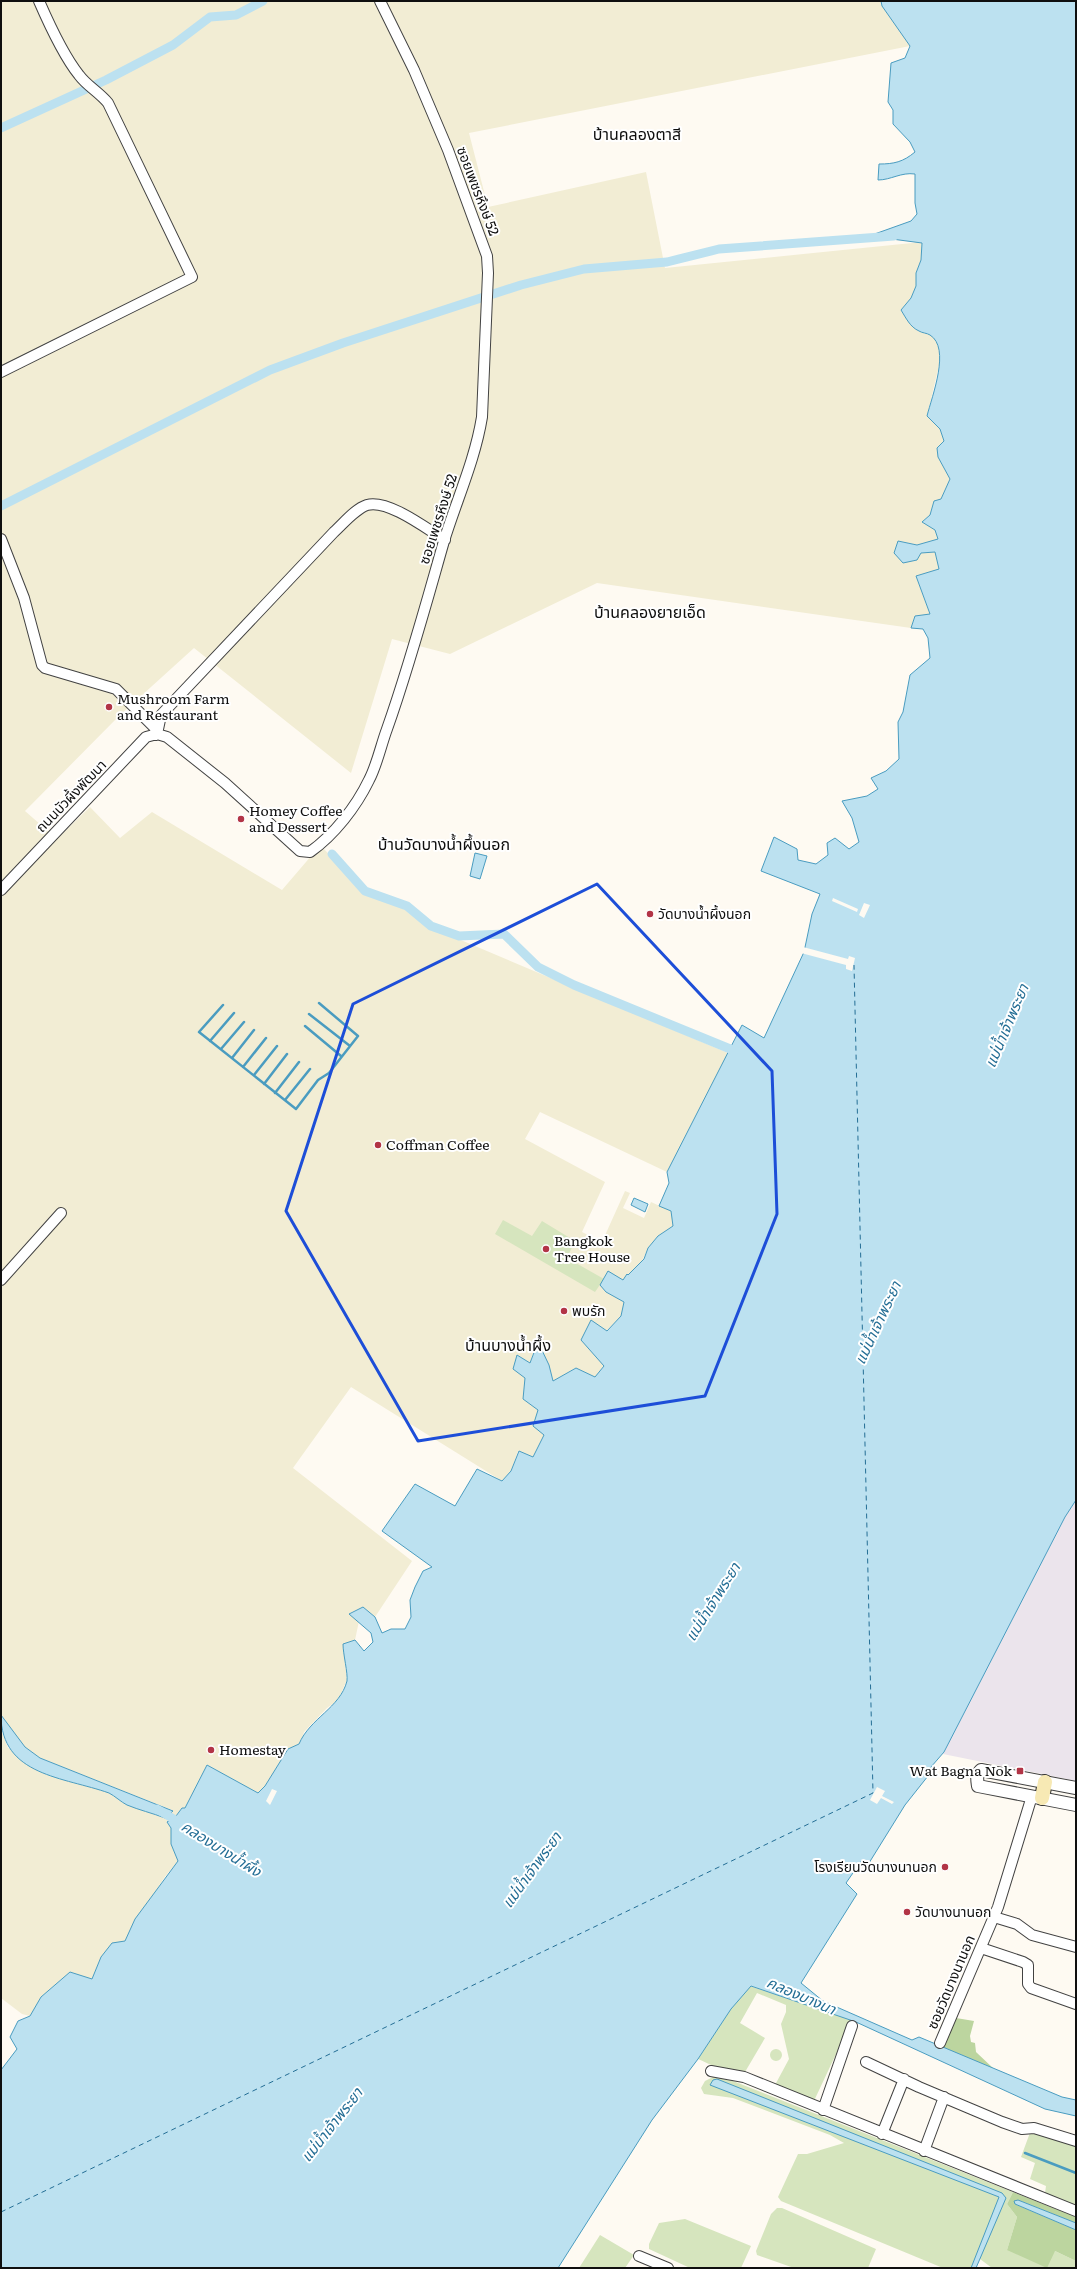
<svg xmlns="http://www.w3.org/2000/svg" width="1077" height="2269" viewBox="0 0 1077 2269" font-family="Literata,'Noto Sans Thai',serif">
	<rect width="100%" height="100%" fill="#fefaf2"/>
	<path fill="#ebe4ec" d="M1076,1500v281l-133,-27 122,-237z"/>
	<path fill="#f2edd4" d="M1,1h880l1,5 28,40 -441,87 19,74 158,-35 19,96 257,-26 -1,18 -5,13v13l-5,12 -10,12 17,21 12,3 10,10 1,13 -14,59 13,13 4,12 -6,16 12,22 -9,20 -7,2 -4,14 -8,7 13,8 3,9 -21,6 -19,-4 23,12 14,-1 5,17 -24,7 14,39 -15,1 -4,12 -314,-45 -147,71 -58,-15 -41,134 -157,-125 -75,68 -94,95 32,28 33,-32 30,31 32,-26 130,78 30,-35 12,-6 41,44 41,14 24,20 298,126 -61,119 -127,-60 -15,27 80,43 -23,50 20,10 23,-51 5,2 -7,15 21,10 7,-16 20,9 2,15 -15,10 -10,12 -6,13 -19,19 -15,-8 -8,13 6,7 18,10 -3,14 -15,15 -25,9 23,25 -9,12 -20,-9 -22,13 -4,-16 -12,-23 -7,21 -13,-8 8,23 -2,21 15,11 6,25 -11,22 -15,-6 -7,20 -9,10 -151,-94 -58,81 119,93 -37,56 -12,-10 -13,6 9,8 -4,19 -12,5 4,35 -9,20 -11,8 -23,24 -4,12 -12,5 -23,37 -7,7 -51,-28 -22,43h-3l-6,8 -8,6 3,6v16l7,17 -14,17 -39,63 -24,16 -9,22 -22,-7 -29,25 -11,19 -8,-2 -21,-16v-268l7,18 103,46 17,11 36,13 8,-8 -132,-52 -15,-11 -24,-32z"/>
	<path fill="#d6e5be" d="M503,1220l29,16 10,-15 33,20 -8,17 37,21 -9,13 -100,-58z
		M750,1986l102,34 -39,83 -38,-18 14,-26 -8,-35 5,-12v-7l-29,-12 -17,30 25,15 -20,34c-13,5 -35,-8 -47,-13l33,-50z
		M770 2055a6 6 0 1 1 12 0a6 6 0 1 1-12 0Z
		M713,2077h10l290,115 -6,12 10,13 -10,33 48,1 21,10v7h-84l-12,-9 -7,9h-30l-162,-67 -3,-4 20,-43h9l37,-11 -14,-8 -97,-37 -29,-4 -3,-6 4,-7z
		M1031,2130l45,15v61l-31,-13 1,-7 -16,-7 5,-16 -14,-6z
		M777,2208h5l94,41 -8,19h-74l-37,-13 -1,-4 15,-37z
		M685,2219l66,27 -10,22h-51l-41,-19v-5l10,-21z
		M600,2235l34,20 -9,13h-46z"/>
	<path fill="#bcd59f" d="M956,2018l18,3 -4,15 1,6 4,1 1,9 18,17 -51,-21z
		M1013,2192l63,25v6l-58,-23 -3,4 61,26v31l-21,-10 -8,17 -40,-18 10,-33 -10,-13z"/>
	<path fill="#bce1f0" stroke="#4a9cc0" d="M881,1h195v1499l-11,17 -121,235 -13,15 -3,9 -23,29 -36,58 -7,-3 -16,23 11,11 -56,89 22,18 89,39 7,-3 143,60 14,3v16l-31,-7 -189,-87 -105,-36 -20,23 -33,50 -46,61 -94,148h-557v-198l16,-21 -7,-12 8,-16 12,-5 11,-19 29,-25 22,7 9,-22 11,-14 13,-2 10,-22 43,-58 -7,-17v-16l-4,-6 9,-6 6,-8h3l22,-43 51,28 7,-7 23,-37 11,-5c11,-26 41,-36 48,-63 1,-8 -4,-27 -4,-37l12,-4 9,11 9,-9 -2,-9 -22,-19 14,-7 12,10 7,16 9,-4h14l6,-12 -1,-17 5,-13 8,-16 9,-4 -50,-36 33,-47 40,22 22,-37 25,12 9,-10 8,-20 14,6 11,-22 -11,-9 5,-16 -15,-11 2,-21 -12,-9 4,-14 13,8 8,-21 11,23 4,16 23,-13 19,9 9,-11 -23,-26 10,-20 16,11 14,-15 3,-14 -18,-10 -6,-7 8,-14 15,9 4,-6 1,1 16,-16 4,-11 10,-12 15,-10 -2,-15 -12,-5 10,-23 -2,-11 75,-147 22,13 40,-86 8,-38 8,-20 -59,-23 13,-34 23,12 1,11 18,4 12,-9 -1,-12 8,-5 14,11 10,-7 -7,-24 -10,-17 25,-5 11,-7 -7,-11 15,-7 13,-12 -1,-37 5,-10 7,-37 20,-17 -2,-20 -5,-9 -12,-1 4,-12 15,-2 -14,-38 23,-7 -4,-17 -14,1 -4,7 -14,3 -9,-10 4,-12 19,4 21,-6 -3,-9 -13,-8 8,-7 4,-14 7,-2 9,-20 -12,-22 -1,-9 7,-7 -4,-12 -13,-13c5,-20 24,-68 3,-81 -3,-2 -8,-2 -11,-4 -9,-4 -13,-13 -18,-21l10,-12 5,-12v-13l5,-13 1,-17 -53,-7 42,-15 6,-7 -2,-11v-29c-14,-2 -24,6 -37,6l1,-16c15,0 24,-2 36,-12l-5,-10 -17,-18v-14l-5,-8 3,-39 14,-5 5,-12 -28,-40z
		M475,853l12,3 -7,23 -10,-3z
		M634,1198l14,6 -3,8 -14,-7z
		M1,1715l24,32 15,11 133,53 -8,7c-13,-5 -26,-8 -38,-13 -6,-3 -12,-9 -18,-12 -45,-16 -108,-17 -108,-78z
		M717,2079l285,114 4,5 -30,70h-5l28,-71 -289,-112 3,-5z
		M1018,2200l58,23v7l-61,-26 -1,-3z"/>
	<path fill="#fefaf2" d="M833,898l25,11 -1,3 -25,-11z
		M864,903l6,2 -6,13 -5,-3z
		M803,947l45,12 1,-3 6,2 -3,13 -6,-2v-4l-45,-12z
		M877,1787l8,4 -3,5 12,6 -2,2 -11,-6 -4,6 -7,-4z
		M272,1789l5,2 -7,14 -4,-4z"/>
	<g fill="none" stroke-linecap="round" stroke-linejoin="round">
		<path stroke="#4a9cc0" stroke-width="2.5" d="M223,1005l-24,27 97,77 22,-29 11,-7 29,-37 -39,-33
			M309,1014l41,32
			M305,1026l36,30
			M210,1041l24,-28
			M221,1049l23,-27
			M232,1058l22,-28
			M243,1067l23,-29
			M254,1075l23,-29
			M264,1084l23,-30
			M275,1093l24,-31
			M285,1100l25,-31
			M1025,2153l51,20"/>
		<path stroke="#bce1f0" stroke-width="9" d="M1,128l105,-48 67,-35 37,-28 26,-2 27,-14
			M1,506l269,-136 73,-27 178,-58 63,-16 83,-7 52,-13 175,-13
			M332,854l33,37 42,15 24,20 28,10 45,-2 34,33 36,18 166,68
			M157,1809l25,15"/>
		<path stroke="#246e95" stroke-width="1" stroke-dasharray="5 4" stroke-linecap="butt" d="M1,2212l872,-419 -19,-828"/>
		<g stroke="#424242" stroke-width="12">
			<path id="minor" d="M1,372l191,-95 -84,-174c-9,-11 -21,-17 -29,-28 -16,-20 -30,-51 -40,-74
				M1,539l23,59 18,67 3,3 71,21 39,39 1,7
				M157,734l4,-19 173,-183c10,-9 21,-23 33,-27 21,-6 60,24 78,35
				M1,890l145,-153 11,-3 10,3 58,46 75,68 10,1c24,-17 46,-45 59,-72 8,-15 12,-35 18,-51 22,-62 39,-125 57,-188 13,-42 31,-81 38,-124l6,-144 -1,-17 -39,-106 -34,-80 -34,-69
				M1,1280l60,-67
				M994,1917l23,7 15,11 44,12
				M981,1948l42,14 5,3v19l3,4 45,16
				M940,2043l58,-136 34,-111
				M866,2062l53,25 83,35 20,7 12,-1 42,13
				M711,2071l33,6 332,134
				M823,2110l29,-84
				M882,2134l22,-55
				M924,2151l20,-54
				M639,2256l29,12"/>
		</g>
		<g stroke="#424242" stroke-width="14">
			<path id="tertiary" d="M1076,1788l-95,-18c-5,5 -4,9 -3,16l98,19"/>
		</g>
		<g stroke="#313131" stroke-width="16">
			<path id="secondary" d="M1042,1798l3,-16"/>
		</g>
		<use href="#minor" stroke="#fff" stroke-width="10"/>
		<use href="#tertiary" stroke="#fff" stroke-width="12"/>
		<use href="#secondary" stroke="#f7e9b4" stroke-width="14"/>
	</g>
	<path fill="none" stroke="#1d4ed8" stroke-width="3" stroke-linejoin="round" d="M597,884l175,187 5,143 -72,182 -287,45 -132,-230 67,-207z"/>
	<g fill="#b23446" stroke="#fff" stroke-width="1.5">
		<circle cx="109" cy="707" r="4"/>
		<circle cx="241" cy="819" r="4"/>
		<circle cx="650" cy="914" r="4"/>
		<circle cx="378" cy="1145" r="4"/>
		<circle cx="546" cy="1249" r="4"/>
		<circle cx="564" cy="1311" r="4"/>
		<circle cx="211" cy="1750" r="4"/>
		<rect x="1016" y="1767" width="8" height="8" rx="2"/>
		<circle cx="945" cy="1867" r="4"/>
		<circle cx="907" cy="1912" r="4"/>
	</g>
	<g text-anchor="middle" stroke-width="4" stroke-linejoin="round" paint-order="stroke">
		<g font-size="14" fill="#0f0f0f" stroke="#fff">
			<text transform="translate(478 191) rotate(69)" y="5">ซอยเพชรหึงษ์ 52</text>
			<text transform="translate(438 519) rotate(-72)" y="5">ซอยเพชรหึงษ์ 52</text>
			<text transform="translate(71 796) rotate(-46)" y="5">ถนนบัวผึ้งพัฒนา</text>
			<text transform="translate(951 1982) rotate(-67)" y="5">ซอยวัดบางนานอก</text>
		</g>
		<g font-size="14" fill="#0f0f0f" stroke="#fff" text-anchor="start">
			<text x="117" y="704">Mushroom Farm<tspan x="117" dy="16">and Restaurant</tspan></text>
			<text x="249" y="816">Homey Coffee<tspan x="249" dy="16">and Dessert</tspan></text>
			<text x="658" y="919">วัดบางน้ำผึ้งนอก</text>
			<text x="386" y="1150">Coffman Coffee</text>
			<text x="554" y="1246">Bangkok<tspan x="554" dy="16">Tree House</tspan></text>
			<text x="572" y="1316">พบรัก</text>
			<text x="219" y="1755">Homestay</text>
			<text x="1012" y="1776" text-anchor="end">Wat Bagna Nok</text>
			<text x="937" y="1872" text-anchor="end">โรงเรียนวัดบางนานอก</text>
			<text x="915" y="1917">วัดบางนานอก</text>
		</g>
		<g font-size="15" font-style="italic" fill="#246e95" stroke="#fff">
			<text transform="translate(1007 1026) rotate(-67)" y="5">แม่น้ำเจ้าพระยา</text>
			<text transform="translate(878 1323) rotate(-65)" y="5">แม่น้ำเจ้าพระยา</text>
			<text transform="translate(713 1602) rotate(-58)" y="5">แม่น้ำเจ้าพระยา</text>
			<text transform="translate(221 1849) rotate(32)" y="5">คลองบางน้ำผึ้ง</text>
			<text transform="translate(532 1870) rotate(-54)" y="5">แม่น้ำเจ้าพระยา</text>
			<text transform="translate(801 1996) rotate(23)" y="5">คลองบางนา</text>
			<text transform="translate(332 2125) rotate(-52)" y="5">แม่น้ำเจ้าพระยา</text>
		</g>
		<g font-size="16" fill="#0f0f0f" stroke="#fff">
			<text x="637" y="140">บ้านคลองตาสี</text>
			<text x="650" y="618">บ้านคลองยายเอ็ด</text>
			<text x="444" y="850">บ้านวัดบางน้ำผึ้งนอก</text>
			<text x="508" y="1351">บ้านบางน้ำผึ้ง</text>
		</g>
	</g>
	<rect width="1077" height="2269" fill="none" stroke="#0f0f0f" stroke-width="4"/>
</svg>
